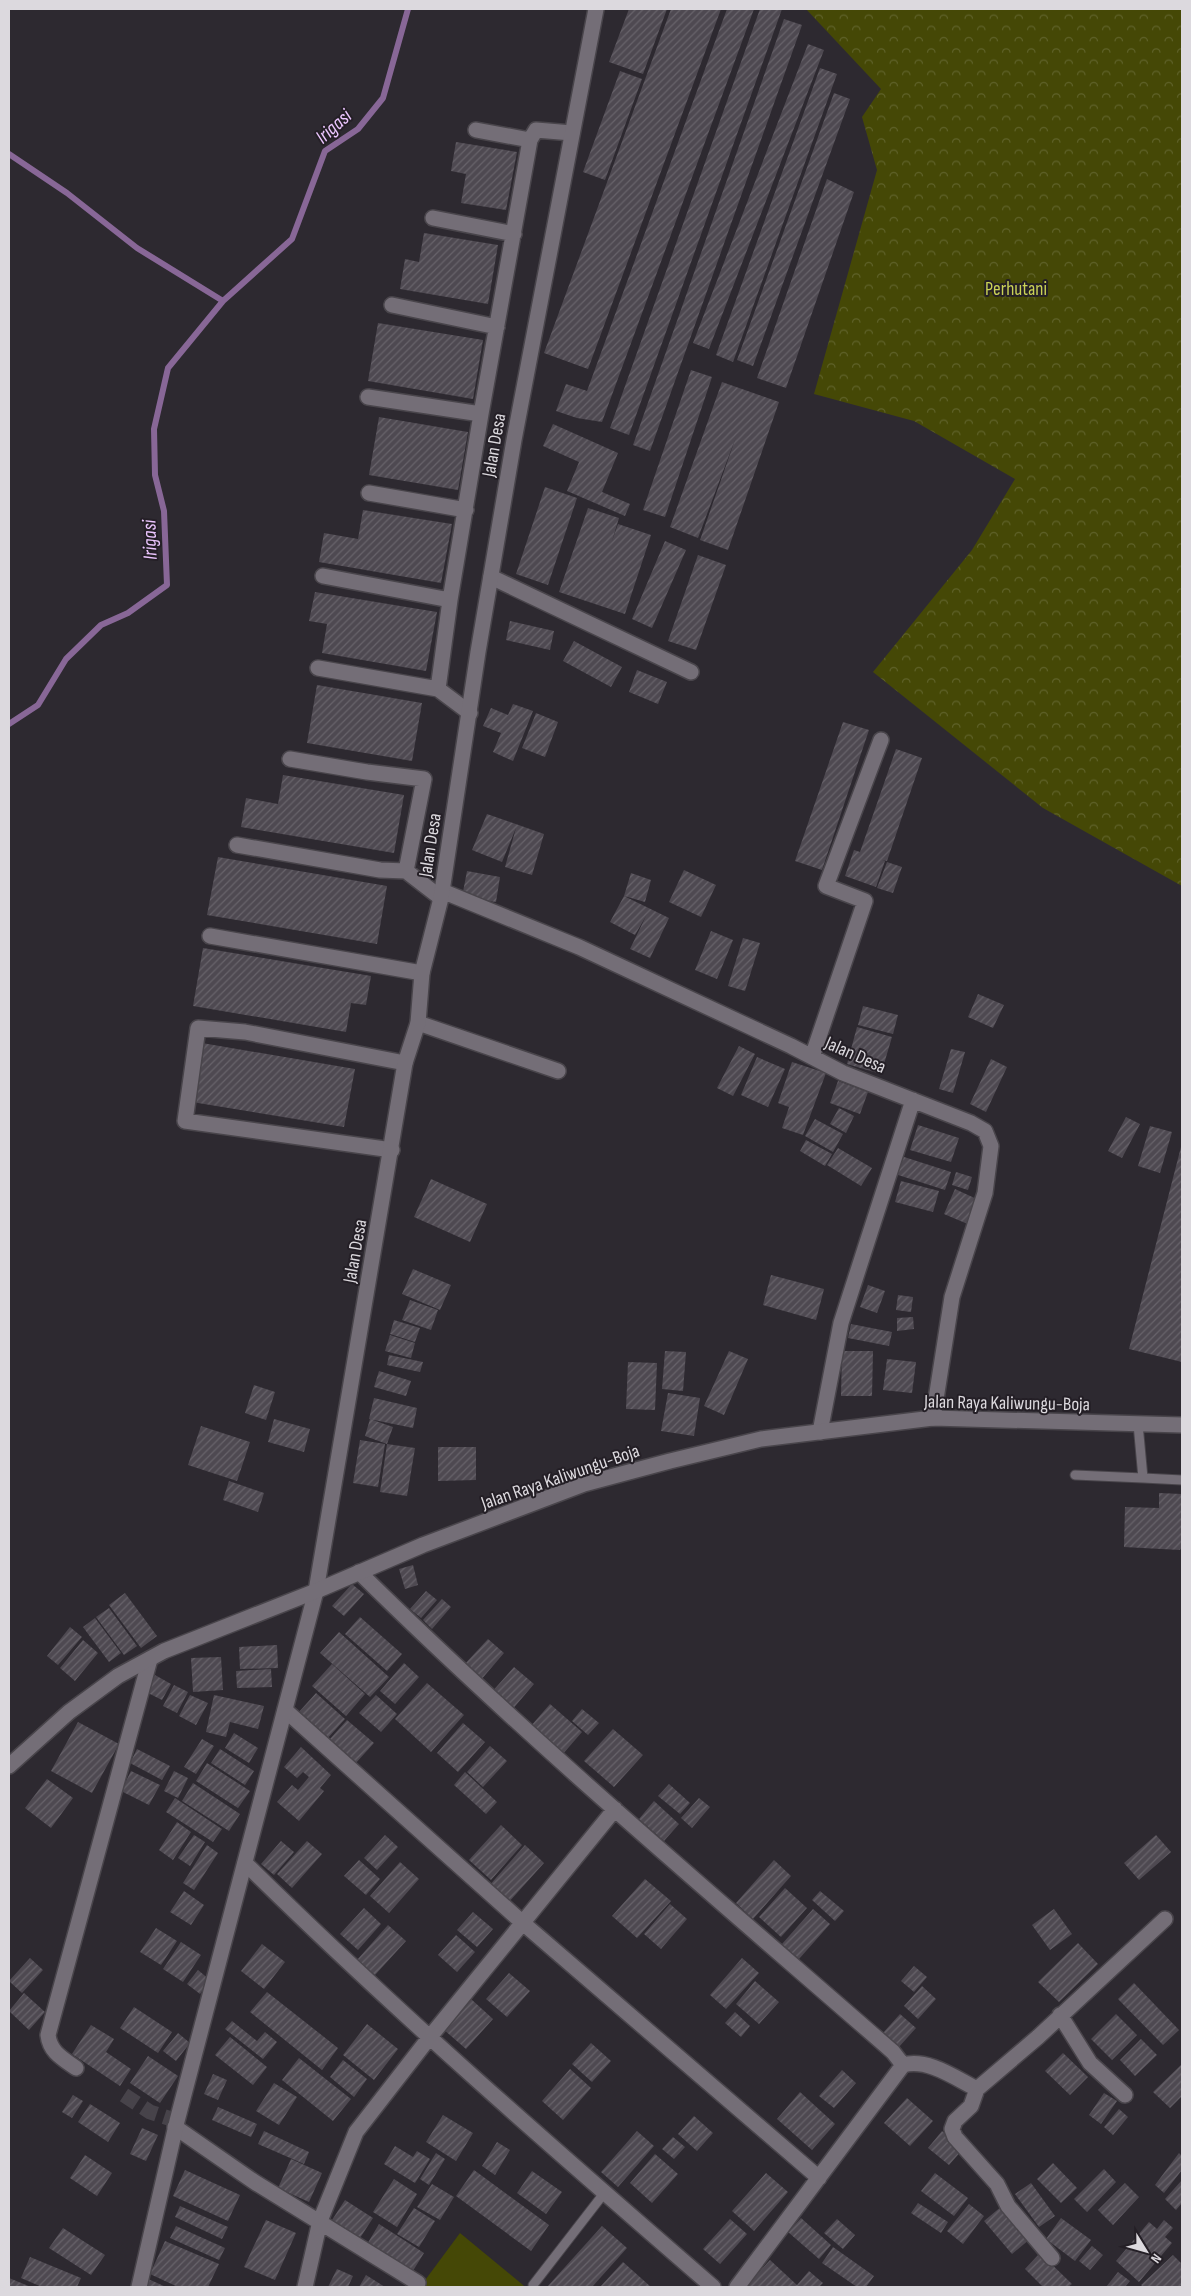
<svg xmlns="http://www.w3.org/2000/svg" width="1191" height="2296" viewBox="0 0 1191 2296" font-family="'Sofia Sans Condensed',sans-serif">
	<defs>
		<pattern id="forest-crowns" width="20" height="18" patternUnits="userSpaceOnUse" patternTransform="scale(1.25)"><rect width="20" height="18" fill="#454806"/><path d="M2 6a3 3 0 1 1 6 0M12 15a3 3 0 1 1 6 0" fill="none" stroke="#5f622a"/></pattern>
		<pattern id="building-hatch" width="6" height="6" patternUnits="userSpaceOnUse" patternTransform="scale(1.25)"><rect width="6" height="6" fill="#4e4951"/><path d="M-1 1l2-2M0 6l6-6M5 7l2-2" fill="none" stroke="#67636a"/></pattern>
	</defs>
	<rect width="100%" height="100%" fill="#2d2930"/>
	<path fill="#454806" d="M460,2233l63,52 2,2h-105z"/>
	<path fill="url(#forest-crowns)" d="M806,9h376v877l-139,-78 -170,-136 99,-122 43,-71 -101,-58 -100,-27 63,-224 -15,-53 19,-28z"/>
	<g fill="none" stroke-linecap="round" stroke-linejoin="round">
		<path stroke="#886797" stroke-width="6" d="M9,154l58,39 70,55 86,53
			M9,724l29,-19 28,-46 35,-34 27,-12 39,-28 -3,-74 -9,-36 -1,-46 14,-61 55,-67 69,-62 33,-88 33,-22 25,-31 25,-89"/>
	</g>
	<path fill="url(#building-hatch)" d="M629,9h38l-24,65 -34,-12z
		M671,9h50l-133,360 -44,-16z
		M727,9h27l-152,413 -25,-4 -21,-7 10,-27 21,7z
		M760,9h22l-153,426 -19,-7z
		M784,19l18,6 -152,426 -17,-6z
		M808,44l16,6 -115,299 -16,-6z
		M820,68l17,6 -104,288 -17,-7z
		M620,71l22,8 -37,101 -22,-8z
		M834,93l16,6 -97,267 -16,-6z
		M456,142l61,10 -11,58 -45,-7 5,-29 -15,-3z
		M827,179l27,13 -68,196 -29,-10z
		M424,233l74,12 -10,59 -88,-15 5,-30 14,3z
		M378,323l105,17 -10,59 -105,-18z
		M691,370l21,7 -47,140 -22,-7z
		M722,382l57,20 -51,148 -28,-10 36,-103 -38,101 -28,-11z
		M379,417l89,15 -10,58 -89,-15z
		M553,424l65,29 -16,39 28,12 -5,12 -58,-25 12,-29 -36,-16z
		M545,487l32,11 -29,87 -32,-11z
		M588,508l31,10 -7,23 6,-17 33,11 -26,79 -66,-22z
		M363,510l89,14 -11,59 -122,-21 5,-29 34,6z
		M665,541l21,9 -34,78 -20,-9z
		M698,555l28,10 -30,85 -28,-9z
		M315,592l122,20 -11,59 -104,-18 5,-29 -18,-3z
		M510,621l44,10 -4,19 -44,-10z
		M574,641l48,26 -11,20 -48,-26z
		M637,670l30,12 -9,22 -29,-12z
		M317,685l105,18 -10,58 -105,-18z
		M513,704l20,7 -20,50 -20,-9 8,-19 -18,-7 8,-18 17,7z
		M536,713l22,9 -13,35 -23,-9z
		M843,722l26,8 -47,140 -27,-9z
		M896,749l26,9 -35,103 -5,-1 3,1 -9,26 -31,-11 9,-26 6,2z
		M283,775l121,20 -10,58 -153,-26 5,-29 32,6z
		M487,814l57,20 -12,41 -27,-8 11,-39 -14,34 -30,-12z
		M218,857l169,29 -10,58 -170,-29z
		M887,862l15,5 -9,26 -16,-5z
		M684,870l32,15 -15,32 -32,-15z
		M467,871l33,6 -4,25 -34,-5z
		M631,873l20,7 -6,22 -21,-6z
		M624,896l45,22 -19,40 -20,-9 16,-33 -11,19 -25,-13z
		M711,931l22,9 -16,39 -22,-9z
		M743,938l17,5 -15,48 -17,-5z
		M203,948l168,28 -5,29 -15,-2 -5,29 -153,-26z
		M978,994l26,11 -11,23 -25,-11z
		M863,1006l35,9 -5,19 -35,-9z
		M857,1027l35,10 -11,37 -34,-10z
		M202,1043l153,26 -11,58 -152,-25z
		M739,1046l16,8 -22,42 -16,-8z
		M951,1049l14,3 -12,41 -14,-4z
		M757,1057l28,12 -17,38 -27,-12z
		M991,1059l16,8 -21,45 -16,-8z
		M792,1062l34,11 -23,62 -21,-7 7,-21 -11,-4z
		M838,1081l30,11 -8,22 -30,-11z
		M839,1108l15,8 -8,17 -16,-9z
		M1126,1117l14,7 -18,34 -14,-7z
		M815,1119l28,15 -10,18 -28,-16z
		M918,1125l41,13 -8,24 -41,-12z
		M1150,1126l22,6 -12,41 -22,-7z
		M806,1140l26,14 -7,12 -25,-15z
		M1182,1143v219l-53,-13z
		M838,1148l34,20 -11,18 -34,-21z
		M901,1156l50,16 -6,18 -50,-16z
		M956,1172l16,5 -4,13 -16,-5z
		M431,1179l56,25 -17,38 -56,-25z
		M901,1181l38,10 -6,21 -38,-10z
		M955,1189l26,12 -11,24 -26,-11z
		M413,1269l38,16 -11,25 -38,-16z
		M771,1275l53,14 -8,31 -53,-15z
		M868,1285l17,6 -8,22 -17,-6z
		M898,1295l15,2 -2,15 -15,-2z
		M410,1300l28,10 -7,20 -29,-10z
		M913,1317l1,12 -17,2v-13z
		M394,1320l26,8 -5,14 -25,-8z
		M851,1324l41,8 -3,14 -41,-8z
		M390,1335l25,8 -4,15 -26,-7z
		M665,1351l21,1 -3,39 -21,-2z
		M729,1351l19,8 -24,56 -20,-9z
		M842,1351h31l-1,45h-31z
		M389,1355l34,7 -3,10 -33,-7z
		M887,1359l29,3 -4,31 -29,-3z
		M628,1362l29,1 -2,47 -29,-1z
		M379,1371l32,10 -5,15 -32,-9z
		M254,1385l21,7 -9,28 -21,-7z
		M668,1393l32,5 -6,38 -33,-5z
		M374,1398l43,10 -4,20 -44,-9z
		M274,1419l36,10 -6,23 -36,-10z
		M370,1419l23,8 -6,17 -22,-8z
		M201,1426l49,16 -13,39 -49,-16z
		M360,1440l25,4 -7,43 -25,-4z
		M387,1444l28,4 -8,48 -27,-4z
		M438,1447h38v33l-38,1z
		M229,1481l35,12 -6,19 -35,-12z
		M1159,1493l23,1v52l-2,4 -56,-3 1,-40 34,1z
		M413,1565l5,20 -13,4 -6,-20z
		M352,1584l12,10 -20,22 -12,-10z
		M426,1591l11,9 -16,18 -11,-9z
		M125,1593l32,43 -16,12 -32,-43z
		M442,1599l9,8 -19,22 -9,-9z
		M109,1608l28,38 -13,9 -28,-38z
		M360,1617l42,37 -15,17 -42,-37z
		M95,1618l26,35 -12,9 -26,-35z
		M70,1627l12,10 -24,28 -11,-9z
		M339,1632l50,45 -19,20 -50,-44z
		M488,1639l16,14 -24,28 -17,-15z
		M83,1640l15,13 -23,28 -15,-13z
		M277,1645l1,23 -38,1 -1,-22z
		M221,1657l2,33 -30,2 -2,-34z
		M404,1663l15,14 -24,27 -15,-13z
		M332,1664l33,30 -19,22 -34,-30z
		M514,1667l20,17 -23,27 -20,-18z
		M271,1669l1,18 -35,1 -1,-17z
		M155,1675l16,9 -9,16 -16,-8z
		M427,1683l37,32 -33,37 -36,-33z
		M174,1685l14,7 -11,21 -14,-7z
		M316,1693l29,26 -18,20 -29,-26z
		M190,1695l18,8 -12,22 -17,-9z
		M214,1695l50,11 -6,23 -28,-7 -4,15 -20,-5z
		M376,1695l21,19 -16,18 -22,-19z
		M550,1704l32,28 -20,23 -32,-28z
		M582,1709l17,14 -11,12 -16,-14z
		M347,1720l27,23 -19,21 -26,-24z
		M78,1722l41,22 -27,49 -41,-22z
		M463,1723l22,19 -27,30 -21,-19z
		M613,1729l30,26 -29,32 -30,-26z
		M234,1733l24,15 -9,15 -24,-15z
		M202,1739l12,7 -18,28 -12,-7z
		M490,1746l17,15 -24,26 -16,-15z
		M301,1747l30,28 -11,13 4,3 -25,30 -22,-19 15,-17 6,5 11,-13 -6,-5 -6,6 -13,-11z
		M137,1749l33,17 -8,14 -32,-17z
		M220,1749l34,22 -9,14 -34,-22z
		M207,1763l43,28 -12,17 -42,-27z
		M131,1771l29,14 -11,20 -28,-14z
		M174,1771l14,7 -10,20 -14,-7z
		M465,1772l32,30 -11,12 -32,-29z
		M47,1779l26,19 -22,30 -26,-20z
		M193,1783l47,31 -11,17 -47,-30z
		M669,1784l21,19 -10,11 -22,-18z
		M175,1798l47,31 -9,13 -47,-30z
		M699,1798l11,9 -18,21 -11,-10z
		M654,1801l25,23 -15,17 -25,-22z
		M177,1822l14,10 -18,28 -14,-10z
		M501,1825l21,20 -31,35 -22,-20z
		M194,1835l11,7 -15,24 -12,-8z
		M385,1835l13,12 -21,23 -13,-12z
		M1156,1835l15,17 -32,28 -15,-17z
		M281,1841l13,11 -20,23 -13,-11z
		M307,1841l15,13 -30,34 -15,-14z
		M207,1845l11,8 -24,37 -11,-7z
		M525,1845l19,18 -37,41 -19,-17z
		M359,1860l21,19 -14,16 -22,-19z
		M774,1860l17,16 -38,43 -17,-16z
		M400,1862l19,17 -30,34 -19,-17z
		M645,1879l26,22 -34,37 -25,-22z
		M785,1888l22,20 -26,29 -22,-20z
		M184,1891l20,14 -13,20 -21,-13z
		M820,1891l24,20 -9,10 -23,-21z
		M670,1904l17,15 -26,30 -17,-15z
		M364,1908l17,16 -23,26 -18,-16z
		M813,1909l17,15 -31,35 -17,-15z
		M1054,1909l18,25 -22,16 -18,-25z
		M473,1912l20,17 -16,18 -20,-17z
		M388,1925l18,16 -31,34 -18,-15z
		M156,1928l21,13 -16,24 -21,-13z
		M456,1935l19,17 -18,20 -19,-17z
		M181,1942l20,13 -18,27 -20,-13z
		M1078,1943l20,21 -39,38 -21,-20z
		M262,1944l23,18 -21,27 -23,-18z
		M30,1958l13,12 -21,23 -13,-12z
		M742,1958l17,15 -33,36 -16,-14z
		M914,1966l13,11 -13,15 -13,-11z
		M198,1970l12,10 -10,14 -13,-10z
		M509,1973l21,18 -23,26 -21,-18z
		M755,1981l24,21 -20,22 -23,-20z
		M1134,1983l45,47 -16,15 -45,-46z
		M922,1986l14,13 -18,20 -14,-13z
		M267,1992l71,56 -16,22 -72,-58z
		M24,1993l21,19 -16,18 -20,-19z
		M471,1999l22,20 -27,30 -23,-20z
		M134,2007l38,25 -14,21 -38,-25z
		M735,2012l15,14 -9,11 -16,-14z
		M900,2014l16,14 -18,20 -16,-14z
		M1116,2014l21,21 -25,25 -21,-21z
		M232,2021l25,20 8,-9 12,10 -14,17 -38,-30z
		M367,2024l31,25 -24,31 -31,-25z
		M91,2025l23,14 -8,13 25,17 -11,17 -48,-32z
		M178,2033l12,10 -14,18 -13,-10z
		M230,2037l37,30 -14,18 -38,-30z
		M1141,2039l16,16 -22,21 -15,-16z
		M591,2043l20,18 -19,21 -20,-18z
		M1063,2053l25,24 -18,18 -25,-24z
		M148,2056l30,20 -18,27 -30,-20z
		M299,2058l52,41 -18,22 -51,-41z
		M343,2060l24,19 -13,18 -24,-20z
		M1182,2064v32l-12,12 -17,-16z
		M570,2069l21,19 -28,32 -21,-19z
		M842,2070l14,13 -22,25 -15,-12z
		M213,2074l14,6 -9,20 -14,-6z
		M274,2083l23,14 -18,28 -23,-14z
		M800,2092l35,32 -23,26 -35,-31z
		M1104,2093l13,8 -16,23 -12,-9z
		M73,2095l10,6 -11,17 -10,-6z
		M907,2098l26,23 -23,25 -26,-23z
		M90,2104l30,19 -12,19 -30,-20z
		M218,2107l39,17 -6,13 -39,-17z
		M1119,2109l9,8 -15,18 -9,-8z
		M443,2115l30,18 -17,28 -30,-19z
		M694,2116l19,17 -16,18 -19,-17z
		M142,2128l16,7 -12,26 -16,-7z
		M264,2131l45,21 -5,12 -46,-20z
		M637,2131l17,15 -36,41 -17,-15z
		M942,2131l21,18 -14,16 -21,-17z
		M673,2137l12,10 -11,12 -12,-10z
		M497,2142l13,8 -15,25 -13,-9z
		M395,2146l18,11 4,-6 13,8 -15,24 -31,-19z
		M436,2153l9,6 -16,26 -9,-6z
		M1179,2153l3,3v14l-18,23 -9,-8z
		M655,2154l23,20 -26,29 -22,-20z
		M85,2155l27,18 -15,23 -27,-18z
		M291,2159l31,14 -13,29 -31,-14z
		M1053,2163l24,25 -16,15 -24,-24z
		M1104,2169l12,13 -29,30 -13,-13z
		M185,2170l55,25 -12,26 -55,-25z
		M474,2170l75,55 -18,26 -75,-55z
		M532,2171l30,21 -16,22 -29,-21z
		M766,2173l22,19 -34,39 -22,-20z
		M935,2173l33,25 -14,18 -33,-25z
		M394,2179l23,15 -20,33 -24,-15z
		M1182,2180v23l-6,7 -11,-11z
		M1031,2183l24,33 -16,11 -24,-33z
		M1125,2183l14,14 -26,28 -15,-15z
		M432,2184l22,13 -14,23 -23,-13z
		M345,2200l28,18 -13,20 -28,-18z
		M918,2203l30,19 -7,11 -30,-20z
		M969,2204l15,12 -21,28 -16,-13z
		M180,2206l48,21 -6,12 -47,-22z
		M1002,2206l28,33 -18,15 -28,-33z
		M414,2208l21,13 -16,26 -22,-13z
		M801,2218l30,27 -12,14 -31,-27z
		M1061,2218l30,22 -16,21 -29,-22z
		M730,2219l17,15 -27,30 -17,-15z
		M837,2219l18,16 -12,14 -19,-16z
		M266,2220l30,13 -21,47 -31,-13z
		M1164,2220l9,8 -8,9 7,6 -33,39 -23,-21 33,-39 8,7z
		M379,2224l45,29 -13,21 -45,-28z
		M176,2226l49,22 -6,12 -49,-22z
		M602,2226l25,22 -35,39h-45z
		M63,2228l42,27 -14,20 -42,-27z
		M165,2241l54,23 -11,23h-30l-28,-13z
		M1092,2246l11,9 -13,15 -11,-9z
		M833,2247l41,29 -8,11h-9l-35,-24z
		M1040,2253l32,31 -4,3h-25l-18,-18z
		M1173,2255l9,9v23h-39l-2,-2z
		M30,2257l51,21 -4,9h-35l-21,-9z
		M770,2260l27,25 12,-14 14,12 -4,4h-72l-1,-1z
		M623,2262l28,25h-51z
		M337,2269l16,7 -5,11h-20z
		M1118,2272l12,9 -5,6h-19z
		M366,2275l19,12h-26z
		M9,2278l22,9h-22z
		M146,2278l20,9h-24z"/>
	<g fill="none" stroke-linecap="round" stroke-linejoin="round">
		<path stroke="#47434a" stroke-width="15" stroke-dasharray="15 8" stroke-linecap="butt" d="M124,2095l26,17 27,9"/>
		<g stroke="#49454b" stroke-width="11">
			<path id="service" d="M1138,1424l5,54 39,2
				M1075,1475l68,3
				M533,2285l72,-93"/>
		</g>
		<g stroke="#49454b" stroke-width="18">
			<path id="minor" d="M476,130l54,10 -49,274
				M530,140l6,-10 36,3
				M433,218l81,16
				M392,305l105,22
				M368,397l113,17 -31,186
				M369,493l97,17
				M323,576l127,24 -12,89
				M491,577l200,95
				M318,668l120,21 32,24
				M290,759l77,13 57,7 -18,92 35,27
				M237,845l143,25 26,1
				M442,891l137,56 212,99 52,27 128,50 14,8 6,15 -6,47 -33,104 -19,121
				M210,936l212,37
				M418,1023l140,48
				M812,1057l53,-156 -39,-15 55,-146
				M392,1150l-207,-29 13,-93 47,4 160,31
				M820,1432l21,-109 72,-223
				M359,1572c170,168 354,323 534,480l10,13
				M285,1710l239,214 295,254
				M245,1863c150,148 309,286 468,424
				M1060,2015l30,48 35,32
				M76,2068c-14,-10 -26,-16 -28,-33l102,-376
				M175,2127l81,56 162,100
				M1052,2258l-44,-52 -11,-22 -42,-47 -3,-8 3,-8 16,-15 6,-17 61,-52 127,-118
				M305,2287l15,-66 36,-89 73,-94 186,-229
				M737,2287l166,-222c25,-7 52,13 74,24"/>
		</g>
		<g stroke="#49454b" stroke-width="18">
			<path id="tertiary" d="M139,2287l38,-166 139,-530 89,-528 13,-40 4,-50 19,-75 37,-246 36,-212 82,-431"/>
		</g>
		<g stroke="#49454b" stroke-width="18">
			<path id="secondary" d="M9,1766l60,-54 49,-36 46,-25 152,-60 107,-46 161,-61 86,-23 91,-22 172,-21 249,7"/>
		</g>
		<use href="#service" stroke="#746e77" stroke-width="9"/>
		<use href="#minor" stroke="#746e77" stroke-width="15"/>
		<use href="#tertiary" stroke="#746e77" stroke-width="15"/>
		<use href="#secondary" stroke="#746e77" stroke-width="15"/>
	</g>
	<g text-anchor="middle" stroke-width="4" stroke-linejoin="round" paint-order="stroke">
		<g font-size="19" fill="#cad256" stroke="#241f26">
			<text x="1016" y="295">Perhutani</text>
		</g>
		<g font-size="19" fill="#dcd9de" stroke="#241f26">
			<text transform="translate(493 445) rotate(-80)" y="7">Jalan Desa</text>
			<text transform="translate(429 845) rotate(-81)" y="7">Jalan Desa</text>
			<text transform="translate(856 1054) rotate(24)" y="7">Jalan Desa</text>
			<text transform="translate(354 1251) rotate(-80)" y="7">Jalan Desa</text>
			<text transform="translate(1007 1402) rotate(1)" y="7">Jalan Raya Kaliwungu-Boja</text>
			<text transform="translate(560 1476) rotate(-19)" y="7">Jalan Raya Kaliwungu-Boja</text>
		</g>
		<g font-size="20" font-style="italic" fill="#ecc6ff" stroke="#241f26">
			<text transform="translate(333 126) rotate(-42)" y="7">Irigasi</text>
			<text transform="translate(149 540) rotate(-92)" y="7">Irigasi</text>
		</g>
	</g>
	<rect width="1191" height="2296" fill="none" stroke="#dcd9de" stroke-width="20"/>
	<g transform="translate(1146 2251) rotate(127)" stroke="#241f26" stroke-width="4" paint-order="stroke">
	<path d="M0-4L9 19L0 12L-9 19Z" fill="#dcd9de"/>
	<text y="-8" font-size="14" font-weight="bold" text-anchor="middle" fill="#dcd9de">N</text>
	</g>
</svg>
